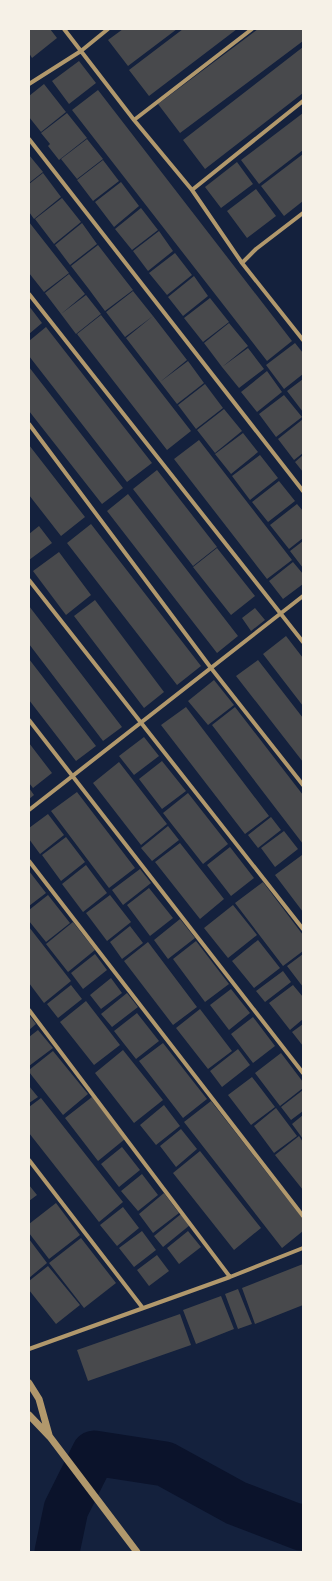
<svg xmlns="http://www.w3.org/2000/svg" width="332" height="1581" viewBox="0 0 332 1581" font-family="Signika,sans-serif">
	<rect width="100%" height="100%" fill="#14213d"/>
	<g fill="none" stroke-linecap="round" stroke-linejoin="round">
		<path stroke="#0b132b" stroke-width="45" d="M57,1552l9,-43 28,-56 71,11 71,39 65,25 2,-2"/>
	</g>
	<path fill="#48494c" d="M29,29h21l7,9 -25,20 -3,-5z
		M123,29h54l-49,37 -20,-26z
		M183,29h54l-88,67 -20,-26z
		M258,29h45v12l-123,92 -22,-29z
		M303,47v46l-98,76 -22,-29z
		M79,61l17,22 -27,21 -17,-23z
		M44,84l22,28 -25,20 -12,-15v-21z
		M98,90l194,251 -25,20 -195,-251z
		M67,113l20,25 -28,22 -11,-14 2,-2 -9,-11z
		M303,113v37l-44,34 -18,-24z
		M87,139l16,20 -26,20 -16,-20z
		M303,154v47l-19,15 -23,-30z
		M29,155l14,17 -14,11z
		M103,160l16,21 -26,20 -16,-21z
		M237,162l16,22 -32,24 -16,-21z
		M43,173l18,24 -27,22 -5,-7v-28z
		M121,182l18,24 -25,21 -19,-25z
		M256,189l20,27 -29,22 -20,-27z
		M62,198l19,24 -27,22 -19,-25z
		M141,208l17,22 -26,20 -17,-21z
		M29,222l40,51 -25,19 -15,-19z
		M82,223l15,21 -27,21 -15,-20z
		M159,231l14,20 -25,20 -15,-20z
		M98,245l17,22 -27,21 -17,-22z
		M175,253l17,22 -25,20 -18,-22z
		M115,267l18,23 -28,21 -17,-23z
		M69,274l16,20 -24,20 -16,-21z
		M194,276l14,20 -25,20 -15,-19z
		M133,291l20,25 -28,21 -19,-25z
		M86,295l15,19 -25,20 -15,-20z
		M210,298l19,24 -26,20 -19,-24z
		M29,306l13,17 -13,11z
		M101,315l90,116 -24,19 -90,-116z
		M153,316l34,44 -27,22 -34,-44z
		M229,323l19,23 -26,21 -18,-24z
		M46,327l106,136 -25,19 -98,-126v-15z
		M295,343l8,10v21l-19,15 -18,-24z
		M248,348l16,21 -25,19 -17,-21z
		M188,361l16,22 -27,21 -17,-22z
		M29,367l94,121 -21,16 -73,-93z
		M267,371l15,21 -25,20 -16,-20z
		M303,379v33l-16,-21z
		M205,384l18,24 -27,21 -18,-24z
		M284,395l18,22 -26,20 -17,-23z
		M224,409l18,22 -27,22 -18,-23z
		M303,419v34l-9,7 -16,-21z
		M243,433l15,19 -27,22 -16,-20z
		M199,440l93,120 -25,19 -93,-120z
		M29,445l56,72 -24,19 -32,-41z
		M260,455l18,23 -28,22 -18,-24z
		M303,455v17l-8,-10z
		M157,470l60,77 -24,19 -60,-77z
		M279,481l16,20 -27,21 -16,-20z
		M128,494l110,142 -21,17 -110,-142z
		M297,504l6,7v27l-14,11 -19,-24z
		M91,524l110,142 -24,19 -110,-142z
		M39,526l13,17 -23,17v-26z
		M303,541v27l-13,-17z
		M217,548l38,48 -24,19 -38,-48z
		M59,552l32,43 -25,20 -33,-44z
		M293,562l10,12v10l-20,15 -14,-18z
		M95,600l69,92 -20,16 -70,-92z
		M29,606l93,121 -19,14 -74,-97z
		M255,608l10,12 -14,11 -9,-13z
		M286,636l17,22v48l-40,-52z
		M29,659l67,87 -20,15 -47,-61z
		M258,660l45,58v44l-67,-86z
		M214,680l20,25 -26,20 -20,-24z
		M186,707l83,109 -24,18 -84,-109z
		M235,707l68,88v49l-91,-119z
		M144,737l15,19 -25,19 -15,-19z
		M29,743l23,30 -19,15 -4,-5z
		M162,761l24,30 -24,18 -23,-30z
		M119,762l48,62 -26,21 -48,-62z
		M29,788l5,7 -5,4z
		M77,792l58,76 -26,20 -58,-77z
		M188,793l40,51 -25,20 -40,-51z
		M48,814l16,21 -24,19 -11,-15v-11z
		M271,817l10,13 -23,18 -10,-13z
		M168,826l11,14 -27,21 -11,-13z
		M284,831l14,18 -23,18 -14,-19z
		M66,837l19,25 -24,19 -19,-26z
		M180,843l44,56 -24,20 -45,-57z
		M230,847l24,31 -23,18 -24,-31z
		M302,855l1,1v56l-28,-37z
		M86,865l21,28 -24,19 -21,-28z
		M140,869l11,14 -28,22 -11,-15z
		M29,871l17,22 -17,13z
		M263,882l40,53v16l-20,15 -48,-63z
		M149,888l24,30 -23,18 -23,-31z
		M48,895l22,28 -24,19 -17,-21v-11z
		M110,895l21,27 -24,19 -21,-28z
		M233,905l24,30 -29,23 -24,-30z
		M180,919l15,19 -27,21 -14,-19z
		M73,922l22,28 -27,22 -22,-28z
		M130,926l13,17 -21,16 -12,-17z
		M29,927l42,54 -27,22 -15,-20z
		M258,940l22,28 -26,20 -22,-27z
		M196,941l33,43 -24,18 -32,-43z
		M148,942l49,65 -24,18 -49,-64z
		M95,954l12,16 -24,19 -12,-16z
		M303,954v33l-16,-21z
		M283,971l8,11 -26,20 -9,-11z
		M111,978l11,15 -21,16 -11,-14z
		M71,985l11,14 -24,19 -11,-14z
		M293,985l10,12v22l-13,11 -21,-27z
		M231,989l19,24 -21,17 -19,-25z
		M127,993l11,14 -26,20 -11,-13z
		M86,1001l34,44 -26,20 -34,-43z
		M200,1009l32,42 -24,18 -32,-41z
		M137,1013l22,28 -23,18 -22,-28z
		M29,1015l7,9 -7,6z
		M253,1017l22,29 -22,17 -22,-29z
		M303,1024v22l-11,-14z
		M38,1030l15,18 -24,18v-29z
		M163,1043l44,56 -24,19 -44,-57z
		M238,1049l12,16 -28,22 -12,-16z
		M123,1050l40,50 -29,23 -39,-50z
		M53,1051l35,43 -25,21 -34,-43v-2z
		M281,1053l22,29v6l-23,18 -25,-33z
		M252,1077l23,30 -24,18 -23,-30z
		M29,1086l9,11 -9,6z
		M303,1090v21l-12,9 -10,-13z
		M92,1097l33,42 -27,22 -33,-43z
		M41,1098l82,104 -24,20 -70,-89v-26z
		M211,1101l92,118v12l-21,17 -98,-126z
		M164,1105l16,21 -24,19 -16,-20z
		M276,1108l21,28 -23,17 -20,-27z
		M303,1115v24l-11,-15z
		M181,1129l16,20 -21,18 -16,-21z
		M299,1136l4,6v48l-28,-35z
		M122,1147l18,23 -21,17 -18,-23z
		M200,1151l61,77 -27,22 -61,-77z
		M142,1174l16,21 -20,16 -17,-20z
		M29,1185l8,10 -8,6z
		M164,1193l15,20 -26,20 -14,-19z
		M56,1203l24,32 -31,24 -20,-26v-9z
		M123,1207l16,21 -22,18 -17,-21z
		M181,1214l9,11 -27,22 -9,-11z
		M142,1231l14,19 -22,17 -15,-19z
		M188,1231l13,16 -22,17 -12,-16z
		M81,1238l35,45 -32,25 -35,-45z
		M29,1239l18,24 -18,15z
		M157,1255l12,16 -20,15 -12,-16z
		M303,1264v41l-48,19 -13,-36z
		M48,1266l32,39 -24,19 -27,-34v-9z
		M238,1289l14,35 -14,5 -13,-35z
		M221,1296l13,33 -38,15 -13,-34z
		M180,1314l11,31 -103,36 -11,-31z"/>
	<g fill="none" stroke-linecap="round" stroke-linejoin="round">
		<path stroke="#b1986c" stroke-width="4" d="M64,29l70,91 58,70 50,73 61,77
			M29,84l52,-33 27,-22
			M134,120l118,-91
			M29,139l274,352
			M192,190l111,-89
			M242,263l14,-14 47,-36
			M29,294l274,348
			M29,424l182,244 92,117
			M29,580l274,349
			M29,720l274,353
			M29,810l274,-214
			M29,861l274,355
			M29,1010l201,267
			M29,1160l113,147
			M29,1349l201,-72 73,-29"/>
		<path stroke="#b1986c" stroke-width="7" d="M29,1383l10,16 10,36
			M29,1415l21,22 87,115"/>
	</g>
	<rect width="332" height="1581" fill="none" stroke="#f6f1e7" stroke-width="60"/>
</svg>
